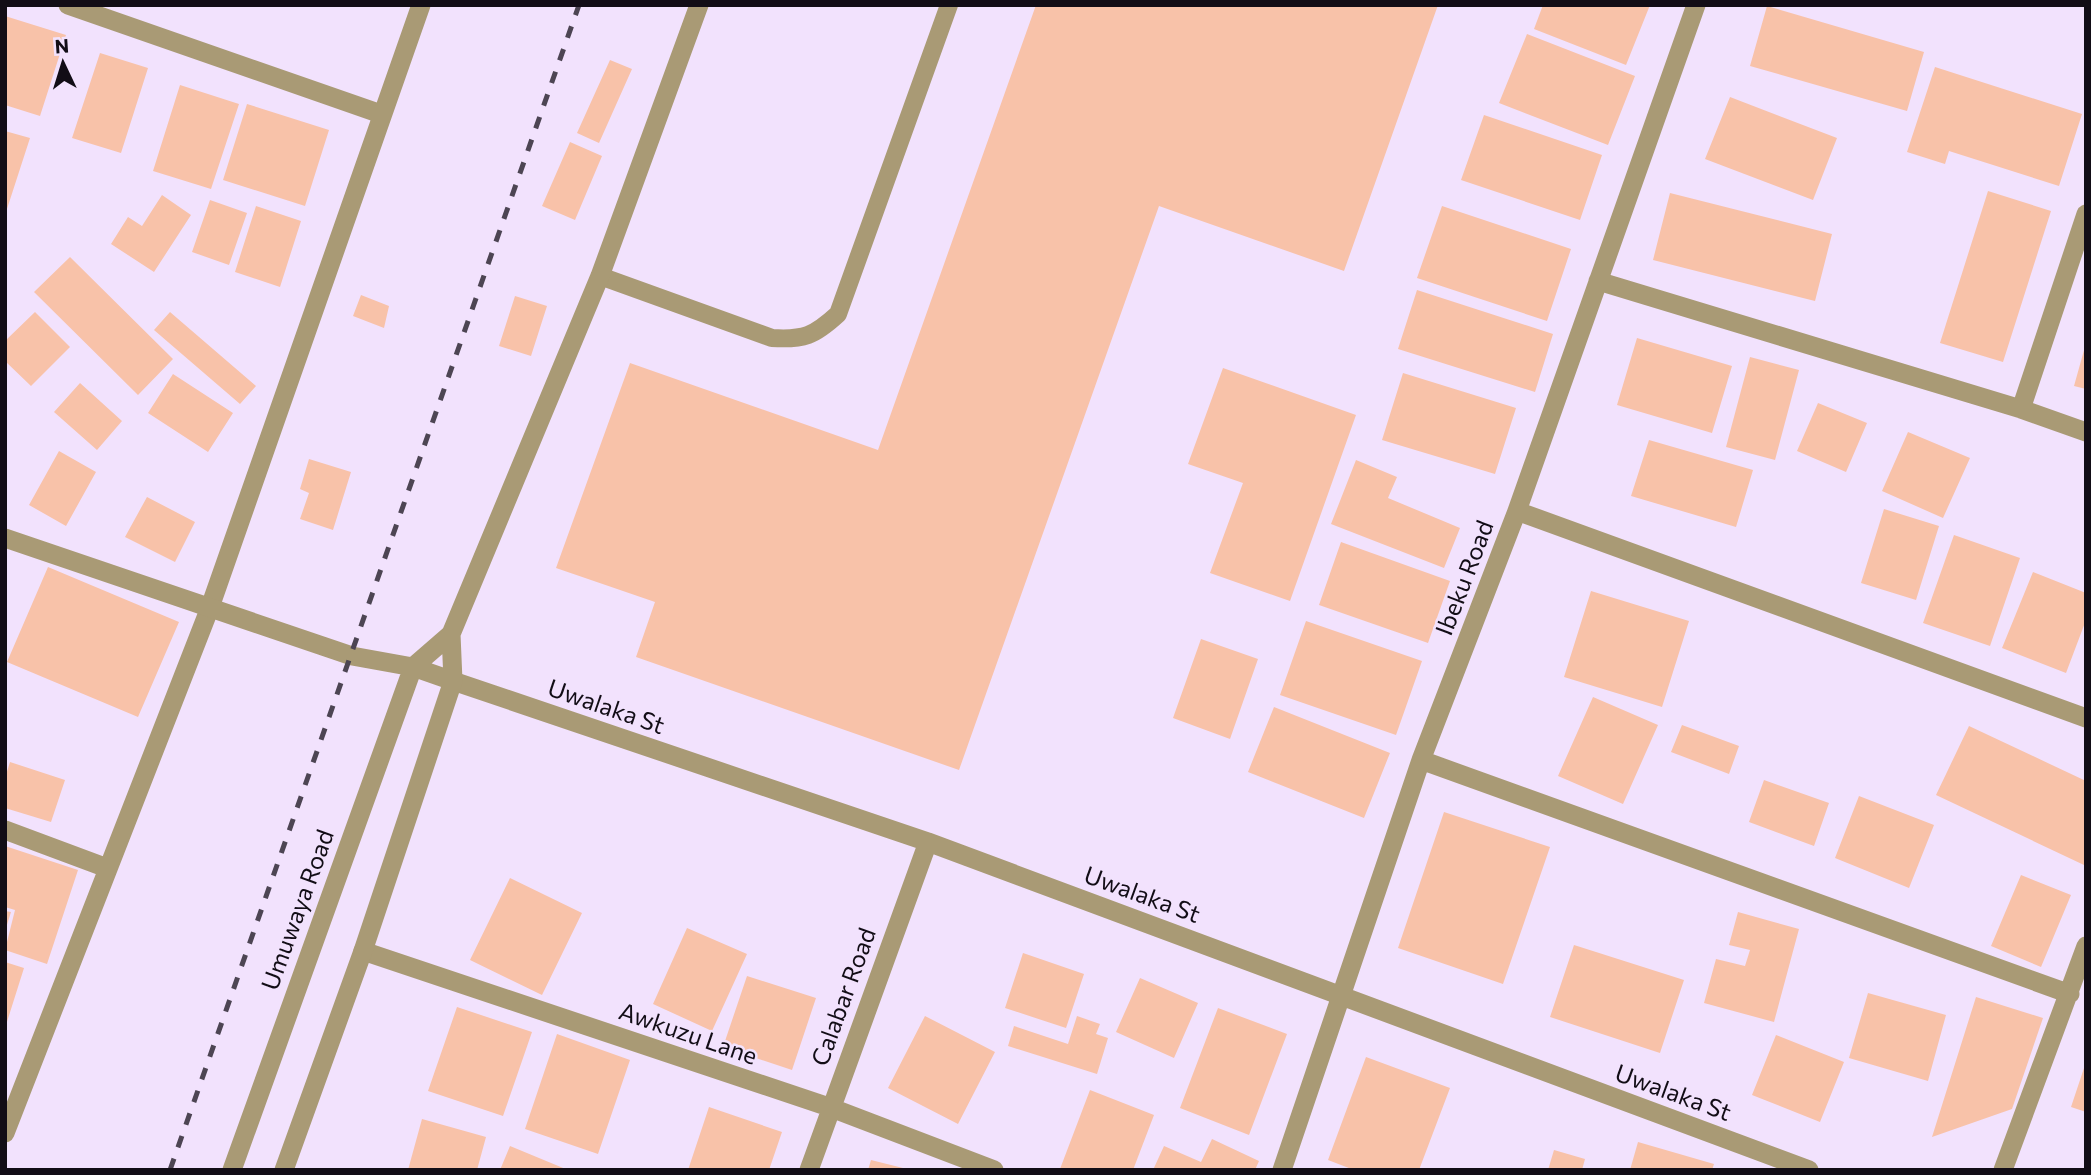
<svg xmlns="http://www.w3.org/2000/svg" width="2091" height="1175" viewBox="0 0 2091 1175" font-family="Commissioner,sans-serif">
	<rect width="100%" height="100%" fill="#f2e2fd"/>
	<path fill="#f8c2a9" d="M1036,5h402l-94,266 -185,-65 -200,564 -323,-113 19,-55 -99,-34 74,-205 248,87z
		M1543,5h107l-24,60 -92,-36z
		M1767,6l157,46 -17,59 -157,-45z
		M5,16l61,19 -26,81 -35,-11z
		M1527,34l108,42 -27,69 -109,-42z
		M100,53l48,15 -27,85 -49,-15z
		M610,60l22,9 -33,74 -22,-10z
		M1935,67l147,47 -23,72 -110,-35 -4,13 -38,-12z
		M180,85l59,19 -28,85 -58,-18z
		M1730,97l107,41 -24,62 -108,-41z
		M247,104l82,26 -24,76 -82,-26z
		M1484,115l118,40 -22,65 -119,-40z
		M5,131l25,7 -24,74h-1z
		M570,142l32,14 -27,64 -33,-14z
		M1988,191l63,20 -48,151 -63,-19z
		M1670,193l162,41 -17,67 -162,-41z
		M162,195l29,20 -37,57 -43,-28 17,-27 14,9z
		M210,200l37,13 -18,52 -37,-13z
		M256,206l45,15 -21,66 -45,-15z
		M1442,206l129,43 -24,72 -130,-43z
		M70,257l103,102 -35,36 -104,-103z
		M1417,290l136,44 -18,58 -137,-43z
		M361,295l28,11 -5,22 -31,-12z
		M515,296l32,10 -16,50 -32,-10z
		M35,312l35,35 -39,39 -26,-25v-20z
		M170,312l86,74 -16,18 -86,-74z
		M1637,338l95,28 -20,67 -95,-28z
		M2086,343v46l-12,-3z
		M1750,357l49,13 -24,90 -49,-13z
		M1223,368l133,47 -66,186 -80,-28 33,-90 -55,-19z
		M1403,373l113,35 -21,66 -113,-34z
		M173,374l60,39 -25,39 -60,-39z
		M80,383l42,38 -25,29 -43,-38z
		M1818,403l49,20 -21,49 -49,-21z
		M1908,432l62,26 -27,60 -61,-27z
		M1649,440l104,30 -17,57 -105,-31z
		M59,451l37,21 -30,54 -37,-21z
		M309,459l42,13 -18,58 -33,-11 9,-26 -9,-4z
		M1356,460l41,17 -9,21 72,30 -16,40 -113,-44z
		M147,497l48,25 -20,40 -50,-25z
		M1884,509l55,17 -23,74 -55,-17z
		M1954,535l66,23 -30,88 -67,-23z
		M1341,542l109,39 -22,62 -109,-38z
		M48,567l131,55 -41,95 -131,-55z
		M2033,572l53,21v27l-20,53 -64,-25z
		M1591,591l98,30 -27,86 -98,-30z
		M1306,621l116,40 -26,74 -116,-40z
		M1201,639l57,20 -28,80 -57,-21z
		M1593,697l65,28 -35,79 -65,-28z
		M1274,707l116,46 -26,65 -116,-46z
		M1682,725l57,21 -10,28 -58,-22z
		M1969,726l117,55 -2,84 -148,-70z
		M10,762l55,18 -14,42 -46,-14v-30z
		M1764,780l65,23 -15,43 -65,-24z
		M1859,796l75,29 -25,63 -74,-30z
		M1444,812l106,35 -47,137 -105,-36z
		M5,846l73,24 -31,94 -42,-14 10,-40 -10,-3z
		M2021,875l50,20 -30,72 -50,-21z
		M510,878l72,35 -40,82 -72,-35z
		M5,911l6,1 -5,16h-1z
		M1738,912l61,17 -25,93 -70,-19 12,-44 29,7 5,-16 -21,-5z
		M687,928l60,26 -35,77 -59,-27z
		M1574,945l110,35 -24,73 -110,-36z
		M1023,953l61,21 -18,54 -61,-20z
		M5,962l19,6 -18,57 -1,-1z
		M747,976l69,22 -24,72 -69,-23z
		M1140,978l58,25 -24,55 -58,-26z
		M1868,993l78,22 -18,66 -79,-23z
		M1976,997l67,21 -31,91 -80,28z
		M457,1007l75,25 -29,84 -75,-25z
		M1218,1008l69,26 -38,101 -69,-27z
		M925,1016l70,36 -37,72 -70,-36z
		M1077,1016l23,8 -4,10 12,4 -11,36 -89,-28 6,-20 54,18z
		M557,1034l73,26 -32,94 -73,-25z
		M1776,1035l68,27 -24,60 -68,-27z
		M1366,1057l84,31 -31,82h-65l-26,-10z
		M2085,1065h1v47l-15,-5z
		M1090,1090l64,25 -21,55 -73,-1z
		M709,1107l73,25 -13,38h-81z
		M422,1119l64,18 -9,33h-69z
		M1212,1139l47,22 -4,9h-102l11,-24 37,16z
		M1638,1142l76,22 -2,6h-82z
		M510,1146l58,24h-68z
		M1554,1150l31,9 -3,11h-34z
		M871,1160l36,9v1h-39z"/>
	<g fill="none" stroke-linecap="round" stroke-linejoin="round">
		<path stroke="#a99a75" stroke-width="18" d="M600,276l172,62c32,2 42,-2 66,-24l111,-309"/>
		<path stroke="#a99a75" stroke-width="19" d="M68,5l313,109
			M1598,281l423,128 65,23
			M2021,409l65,-195
			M1517,511l569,207
			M453,681l475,161 881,328
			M1421,760l649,234
			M5,830l102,38
			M363,951l466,156 165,63
			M5,1133l204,-523 212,-605
			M809,1170l119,-328
			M1282,1170l139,-410 96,-249 179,-506
			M2003,1170l83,-224"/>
		<path stroke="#a99a75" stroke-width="19" d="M5,538l347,118 61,11 40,14
			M232,1170l181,-503 38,-33
			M284,1170l79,-219 90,-270 -2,-47 149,-358 99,-271"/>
		<path stroke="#4d4553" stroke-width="5" stroke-dasharray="12 12" stroke-linecap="butt" d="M170,1170l409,-1165"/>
	</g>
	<g text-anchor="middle" stroke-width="5" stroke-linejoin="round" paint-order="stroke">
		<g font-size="24" fill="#120d16" stroke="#f2e2fd">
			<text transform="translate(1465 578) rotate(-69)" y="8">Ibeku Road</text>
			<text transform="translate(606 707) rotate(19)" y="8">Uwalaka St</text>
			<text transform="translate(1142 895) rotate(20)" y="8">Uwalaka St</text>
			<text transform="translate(298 910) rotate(-70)" y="8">Umuwaya Road</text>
			<text transform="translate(844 997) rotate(-70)" y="8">Calabar Road</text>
			<text transform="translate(688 1034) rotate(19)" y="8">Awkuzu Lane</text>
			<text transform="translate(1673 1093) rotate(20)" y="8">Uwalaka St</text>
		</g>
	</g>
	<rect width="2091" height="1175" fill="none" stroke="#120d16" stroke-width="14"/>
	<g transform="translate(63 63) rotate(356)" stroke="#f2e2fd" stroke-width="5" paint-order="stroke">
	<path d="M0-5L12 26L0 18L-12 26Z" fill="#120d16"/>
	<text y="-10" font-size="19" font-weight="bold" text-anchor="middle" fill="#120d16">N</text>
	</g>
</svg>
